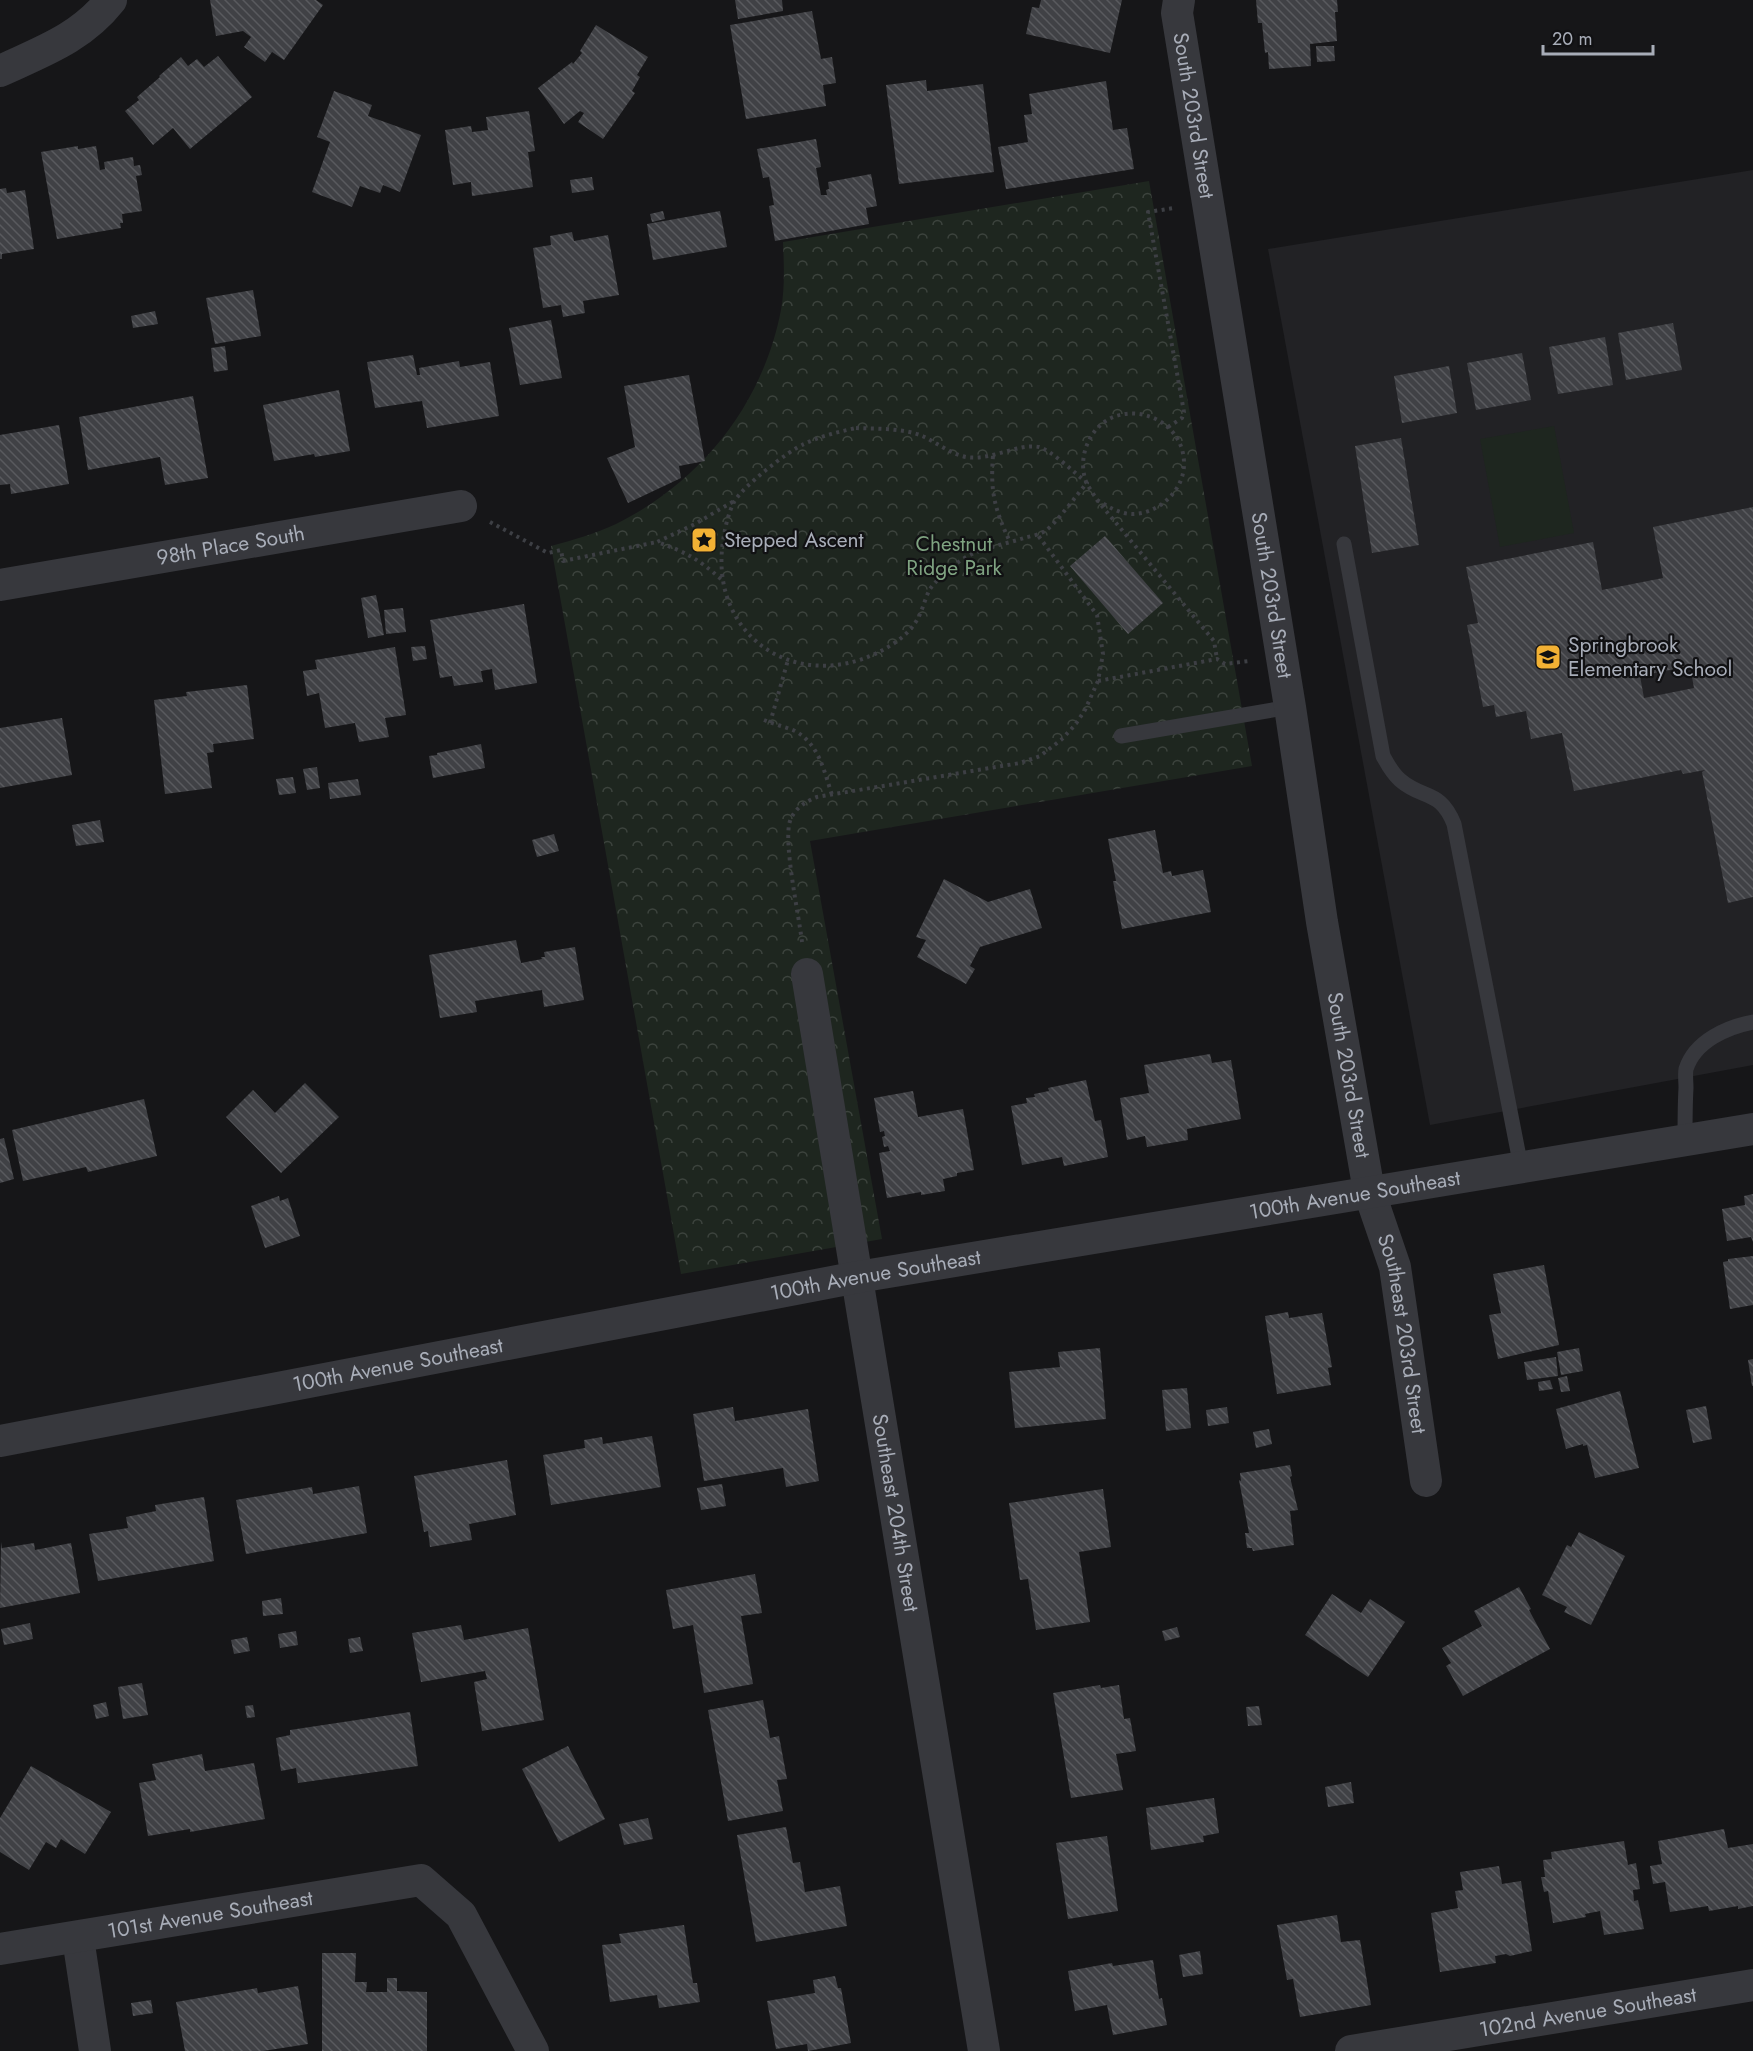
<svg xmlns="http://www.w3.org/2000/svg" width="1753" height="2051" viewBox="0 0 1753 2051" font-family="Jost,sans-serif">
	<defs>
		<pattern id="park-crowns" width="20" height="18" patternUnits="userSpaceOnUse" patternTransform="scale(1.5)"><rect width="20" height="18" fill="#1e261f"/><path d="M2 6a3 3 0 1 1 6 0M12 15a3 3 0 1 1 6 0" fill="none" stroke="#3c433d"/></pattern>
		<pattern id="building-back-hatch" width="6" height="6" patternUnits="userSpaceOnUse" patternTransform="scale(1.5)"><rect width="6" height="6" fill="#404145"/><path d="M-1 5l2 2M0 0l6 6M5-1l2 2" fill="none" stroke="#595a5e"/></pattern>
	</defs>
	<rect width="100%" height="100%" fill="#161618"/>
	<path fill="#222225" d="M1753,170v895l-323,60 -162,-876z"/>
	<path fill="url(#park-crowns)" d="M1149,181l103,585 -442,75 72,398 -201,35 -130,-728c22,-6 44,-12 65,-22 85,-42 147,-120 165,-214 4,-22 3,-45 2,-68z"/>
	<path fill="#1e261f" d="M1554,426l20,107 -74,14 -20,-108z"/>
	<path fill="url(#building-back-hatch)" fill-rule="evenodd" d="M210,0h106l7,5 -39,55 -12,-8 -7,10 -21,-15 7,-10 -8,-6 -27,5z
		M735,0h47l1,11 -45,8z
		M1041,0h81l-12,53 -84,-19 6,-27 7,1z
		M1256,0h81l1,12h-3l2,29 -27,3 1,22 -42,3 -1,-17 -3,1 -3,-30h-4z
		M812,11l9,48 11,-2 4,26 -13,2 3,21 -80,13 -16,-94z
		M596,25l52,32 -11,18 3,2 -8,14 3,2 -32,46 -25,-17 6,-9 -4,-2 -16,13 -26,-36 34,-26 1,2 9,-11 -2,-2z
		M1316,46h18l1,15 -18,1z
		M218,56l34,41 -62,52 -17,-21 -20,17 -28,-34 14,-11 -2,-3 23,-20 -1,-1 22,-19 7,9 9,-7 7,8z
		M926,80l1,11 56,-7 11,88 -95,12 -13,-99z
		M1106,81l7,49 14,-2 7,41 -128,20 -8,-42 30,-5 -4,-27 8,-1 -3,-20z
		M334,91l38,14 -4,11 53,19 -21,57 -17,-7 -3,8 -20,-7 -8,21 -40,-15 18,-50 -13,-5z
		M529,111l6,40 -7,1 5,35 -61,9 -1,-14 -18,3 -8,-55 26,-4 1,6 16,-2 -2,-13z
		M816,139l5,28 -5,1 5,27h6l-1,-5 3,-1 -1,-7 43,-8 6,32 -11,2 3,16 -94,17 -6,-35 5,-1 -5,-28 -6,1 -6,-29z
		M78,146v3l18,-3 4,24 5,-1 -1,-7 29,-5 1,9 6,-1 2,10 -6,1 6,35 -20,3 1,9h-3l1,5 -64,11 -16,-87z
		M592,177l2,13 -22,3 -2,-13z
		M6,188l1,5 18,-3 9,59 -32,5v5h-2v-70z
		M663,211l2,8 -13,3 -2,-8z
		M720,211l7,36 -74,13 -6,-36z
		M572,232l2,9 34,-6 11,60 -36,6 2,12 -22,4 -2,-12 -18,3 -10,-60 18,-3 -1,-9z
		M253,290l8,46 -46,8 -9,-46z
		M155,311l3,13 -25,4 -2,-12z
		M551,320l11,58 -42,7 -11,-57z
		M1673,323l9,47 -56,10 -8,-47z
		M1605,337l8,48 -55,9 -9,-47z
		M225,346l3,24 -14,2 -3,-24z
		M1522,353l9,47 -55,10 -9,-47z
		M413,355l4,20h3l-1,-7 40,-7 1,6 30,-5 9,54 -72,12 -5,-27 -47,7 -8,-46z
		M1449,366l8,47 -55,10 -8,-47z
		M689,375l16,86 -26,5 2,12 -53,25 -21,-45 28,-11 -11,-61z
		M339,390l11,61 -35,6 -1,-3 -40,7 -11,-56z
		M193,396l15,82 -43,7 -5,-28 -72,13 -9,-53z
		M59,425l10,59 -58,10 -1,-10 -10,1v-50z
		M1401,438l18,107 -47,8 -17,-107z
		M1753,507v390l-25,6 -26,-131 3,-2 -22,4 -2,-4 -107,21 -12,-58 -31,6 -5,-28 -30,6 -2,-12 -11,2 -16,-82 11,-2 -12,-56 127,-25 9,48 61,-12 -10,-51zM1690,666l4,22 -50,10 -4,-22z
		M1105,536l58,67 -35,31 -58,-68z
		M376,595l8,40 -16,3 -7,-40z
		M524,604l13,79 -42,7 -3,-21 -11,2 2,11 -29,4 -2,-10 -12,2 -10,-58z
		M403,608l3,24 -20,2 -2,-24z
		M425,646l2,13 -14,2 -2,-14z
		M395,647l11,68 -21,3 4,19 -30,5 -4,-19 -30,5 -6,-35 -12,3 -4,-25 14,-2 -2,-9z
		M247,685l7,54 -41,5 1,8 -7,1 5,35 -47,6 -11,-94 33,-4 -1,-4z
		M62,718l10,57 -72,13v-60z
		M481,744l4,24 -52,10 -4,-22 8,-1v-2z
		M317,767l3,21 -13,2 -4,-21z
		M293,777l3,16 -17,2 -3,-16z
		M358,779l3,16 -31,4 -2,-16z
		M100,820l4,22 -28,4 -4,-21z
		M1155,830l8,43 8,-2 1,5 31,-6 8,42 -89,17 -9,-48h3l-8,-42z
		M554,834l5,17 -22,6 -5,-17z
		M944,879l44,23 42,-13 12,39 -62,19 -10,19 5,3 -9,15 -49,-27 9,-17 -10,-3z
		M516,940l5,23 21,-4 -1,-2h4l-1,-5 31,-5 9,53 -40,7 -2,-17 -67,11 2,11 -37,6 -11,-63z
		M1210,1054l2,9 19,-3 10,59 -54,10 1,11 -41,7 -2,-11 -18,4 -7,-42 29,-5 -5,-28z
		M1086,1080l9,41 6,-1 7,37 -44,9 -2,-9 -40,8 -11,-59 16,-3 -1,-5 9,-1 -1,-3 15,-3 -1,-3z
		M305,1083l34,34 -58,56 -55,-56 27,-27 22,23z
		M913,1091l5,26 45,-8 11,61 -17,3v3l-14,3 2,12 -24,4v-3l-34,6 -8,-45 11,-2 -2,-5 -4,1 -2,-10 3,-1 -1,-5 -4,1 -6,-34z
		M144,1099l13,57 -69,16 -2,-5 -63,14 -11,-51z
		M4,1138l10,41 -14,4v-44z
		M1753,1194v48l-2,-5 -24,4 -5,-32 23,-4 -1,-9z
		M279,1196l1,5 8,-3 12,38 -35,12 -14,-42z
		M1753,1256v49l-23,4 -7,-47 5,-1v-2z
		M1544,1265l15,80 -61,14 -9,-44 12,-2 -8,-39z
		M1288,1312l1,6 33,-5 10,54 -4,1 3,17 -54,9 -12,-78z
		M1100,1348l6,71 -91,9 -6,-56 51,-5 -2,-15z
		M1579,1348l4,23 -22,4 -4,-23z
		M1556,1357l2,19 -31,4 -3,-18z
		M1753,1359v27h-1l-4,-26z
		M1567,1376l3,15 -9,1 -3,-14z
		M1550,1380l3,9 -14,2 -1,-9z
		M1187,1388l4,40 -25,3 -4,-41z
		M1620,1391l19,77 -44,10 -8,-33 -4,1v-2l-17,5 -10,-40z
		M1706,1406l6,33 -19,4 -7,-33z
		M733,1407l2,14 73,-12 11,72 -33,6 -3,-19 -79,13 -11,-67z
		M1227,1407l2,16 -21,3 -2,-16z
		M1269,1429l3,15 -16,4 -3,-16z
		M652,1436l9,51 -110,18 -8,-50 42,-7 -1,-8 18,-3 1,7z
		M507,1460l9,55 -47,9 3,16 -42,7 -2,-16 -4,1 -10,-56z
		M1290,1465l2,11 -2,1 8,33 -8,1 4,34 -41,6 -1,-3h-5l-2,-15h4l-10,-53 2,1 -1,-8z
		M722,1484l4,22 -25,4 -4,-22z
		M359,1486l8,47 -121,21 -10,-54 76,-13 1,7z
		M1103,1489l8,58 -32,5 11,70 -54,8 -8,-51 -8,1 -11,-77z
		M204,1497l10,64 -116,20 -9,-47 39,-6 -2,-11 30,-6 -1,-6z
		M1579,1532l46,24 -34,69 -27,-13 3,-5 -25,-12 25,-50 4,2z
		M1,1542l1,6 32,-5 1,7 36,-7 9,50 -80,15z
		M755,1574l7,39 -21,3 12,68 -49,9 -11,-68 -20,4 -7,-39z
		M1519,1587l12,22 -2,1 21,39 -87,47 -17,-30 5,-3 -9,-15 40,-22 -8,-15z
		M1332,1594l29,19 9,-14 35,23 -37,55 -63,-42z
		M281,1598l2,16 -20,2 -1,-15z
		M30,1623l3,16 -29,6 -3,-16z
		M461,1625l3,15 64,-12 16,92 -62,11 -8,-49 13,-3 -2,-8 -64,11 -9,-49z
		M1177,1627l3,10 -15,4 -3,-10z
		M296,1631l2,14 -18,3 -2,-14z
		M247,1637l3,14 -16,3 -3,-14z
		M360,1637l3,14 -13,2 -2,-14z
		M142,1683l6,32 -25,4 -5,-32z
		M1100,1685l1,3 18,-3 5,34 6,-1 6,33 -20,3 7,36 -52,8 -18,-105z
		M763,1700l7,38 9,-2 8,43 -10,1 6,31 -55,10 -20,-111z
		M106,1702l3,14 -13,3 -3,-14z
		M253,1705l2,12 -8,1 -2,-12z
		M1259,1706l3,19 -14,1 -2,-19z
		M410,1712l8,54 -120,17 -2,-15 -15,3 -5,-33 14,-3v-5z
		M568,1746l37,73 -46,23 -37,-73z
		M202,1754l3,17 49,-8 11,56 -75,13v-3l-42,7 -9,-53 17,-3 -4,-16z
		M31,1766l80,46 -26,42 -24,-15 -5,9 -10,-6 -17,28 -29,-18v-34z
		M1351,1782l3,21 -26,4 -3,-20z
		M1214,1798l5,35 -16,3 1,6 -53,8 -5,-42z
		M648,1818l5,21 -29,6 -5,-21z
		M786,1827l7,36 7,-1 5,30 35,-6 7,40 -91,16 -19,-107z
		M1724,1829l4,19 25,-4v62l-15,3v-3l-29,5 -1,-5 -38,6 -5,-30 -12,2 -3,-18 12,-2 -4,-23z
		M1107,1836l11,75 -50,8 -12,-76z
		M1624,1841l4,24 8,-2 4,26 -7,1 1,11 4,-1 6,29 -40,6 -4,-24 -15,3 1,3 -33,6 -5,-32 -4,1 -3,-15h4l-2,-17 9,-1 -1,-7z
		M1499,1866l3,18 19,-3 11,70 -22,5 -4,-2 -11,2 1,7 -56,9 -9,-59 27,-5 -3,-17 8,-1 -3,-18z
		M1337,1915l4,27 19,-2 11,65 -71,12 -7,-38 -6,1 -10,-55z
		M684,1925l9,58h4l3,19 -41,6 -2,-13 -47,7 -8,-57 19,-2 -2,-9z
		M1200,1951l3,23 -20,3 -4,-22z
		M322,1953h34l-1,29h12l-1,10h21v-14h10v13l30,1v59h-105z
		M1153,1960l6,39 3,-1 5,27 -54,10 -6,-30 -32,6 -7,-40 44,-8 1,3z
		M835,1976l3,12h3l10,55 -43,8 -1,-7 -31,5 -9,-48 48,-8 -2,-13z
		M298,1986l10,58 -45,7h-78l-9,-49 81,-14 1,5z
		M151,2000l2,13 -20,3 -2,-13z"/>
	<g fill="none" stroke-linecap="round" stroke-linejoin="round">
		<path stroke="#3d3f44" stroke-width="4" stroke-dasharray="3 4.5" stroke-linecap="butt" d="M1168,427l14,-9 2,-6 -36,-200 26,-4
			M856,428c21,1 44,0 64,7 15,6 30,19 46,22 25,4 52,-14 73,-10 12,3 37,27 48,36 -9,10 -32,42 -42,48 -6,4 -14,5 -21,7 -21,7 -46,10 -64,23 -10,7 -23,18 -30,28 -5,9 -7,20 -12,29 -8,16 -25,27 -41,35 -84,40 -168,-19 -154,-112 2,-13 5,-27 11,-39 8,-15 54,-51 70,-58 17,-8 34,-12 52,-16z
			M993,456c-3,36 2,54 17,86
			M1097,500c12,7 24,15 38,14 26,-2 50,-25 49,-52 -1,-35 -37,-56 -68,-46 -27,9 -40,43 -29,68 3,5 7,11 10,16l117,141 3,18
			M490,522l58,31 13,-3 2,11 94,-19
			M721,579c-23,-20 -35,-27 -64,-37l38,-18 39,-23
			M1098,681l119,-22 8,5 24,-3
			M764,720c10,4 21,7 31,11 24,13 29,40 37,64
			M770,723l18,-63
			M802,942c-3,-26 -19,-100 -12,-121 4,-12 16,-20 27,-24l203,-34 20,-7 21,-16 14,-15 10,-15 13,-29 5,-27 -6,-39 -60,-81"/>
		<path stroke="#37383d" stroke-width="15" d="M1344,544l39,212c5,9 9,17 17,24 23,20 40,9 54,44l67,343
			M1121,736l169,-29
			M1685,1140c0,-18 0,-35 1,-52 0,-6 -1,-14 0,-19 9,-28 41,-42 67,-47"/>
		<g stroke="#37383d" stroke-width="32">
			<path id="s1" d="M1179,0l-2,13 113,694 32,215 47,269 26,76 31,214"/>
			<path d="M0,71c43,-20 81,-33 111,-71"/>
			<path id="s2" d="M0,585l461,-79"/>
			<path id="s3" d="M807,974l177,1077"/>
			<path id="s4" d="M0,1441l858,-164 895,-148"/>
			<path d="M78,1938l17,113"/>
			<path id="s5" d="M0,1949l421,-69 40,35 72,136"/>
			<path id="s6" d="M1351,2051l402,-66"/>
		</g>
	</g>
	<defs>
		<g id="sight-square" transform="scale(1.35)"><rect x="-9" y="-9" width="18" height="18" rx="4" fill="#f2b134" stroke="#111113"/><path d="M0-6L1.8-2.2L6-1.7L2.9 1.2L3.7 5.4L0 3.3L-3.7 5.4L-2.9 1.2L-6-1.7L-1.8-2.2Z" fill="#111"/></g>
		<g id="school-square" transform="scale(1.35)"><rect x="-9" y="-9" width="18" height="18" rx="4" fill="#f2b134" stroke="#111113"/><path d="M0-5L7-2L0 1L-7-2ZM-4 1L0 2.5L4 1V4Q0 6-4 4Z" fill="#111"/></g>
	</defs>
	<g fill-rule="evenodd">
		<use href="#sight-square" x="704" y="540"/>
		<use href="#school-square" x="1548" y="657"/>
	</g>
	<g text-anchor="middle" stroke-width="4.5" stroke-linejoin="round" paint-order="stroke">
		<g font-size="21" fill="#a8adb8" stroke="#111113">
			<text dy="7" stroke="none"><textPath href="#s1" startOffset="117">South 203rd Street</textPath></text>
			<text dy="7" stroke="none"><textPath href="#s2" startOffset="234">98th Place South</textPath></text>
			<text dy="7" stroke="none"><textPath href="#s1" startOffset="603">South 203rd Street</textPath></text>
			<text dy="7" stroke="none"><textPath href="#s1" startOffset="1089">South 203rd Street</textPath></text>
			<text dy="7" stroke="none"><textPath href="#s4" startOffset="1377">100th Avenue Southeast</textPath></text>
			<text dy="7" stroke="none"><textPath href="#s4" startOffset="891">100th Avenue Southeast</textPath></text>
			<text dy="7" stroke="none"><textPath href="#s1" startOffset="1354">Southeast 203rd Street</textPath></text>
			<text dy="7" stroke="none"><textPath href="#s4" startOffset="405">100th Avenue Southeast</textPath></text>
			<text dy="7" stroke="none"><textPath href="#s3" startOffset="546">Southeast 204th Street</textPath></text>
			<text dy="7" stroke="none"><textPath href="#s5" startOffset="213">101st Avenue Southeast</textPath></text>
			<text dy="7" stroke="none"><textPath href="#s6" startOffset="240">102nd Avenue Southeast</textPath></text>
		</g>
		<g font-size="21" fill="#a8adb8" stroke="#111113" text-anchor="start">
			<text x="724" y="547">Stepped Ascent</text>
			<text x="1568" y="652">Springbrook<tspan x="1568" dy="24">Elementary School</tspan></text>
		</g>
		<g font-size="21" fill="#7fa381" stroke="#111113">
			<text x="954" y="551">Chestnut<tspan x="954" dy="24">Ridge Park</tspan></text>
		</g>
	</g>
	<path d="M1543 45v9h110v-9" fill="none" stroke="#a8adb8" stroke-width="3"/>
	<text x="1552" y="45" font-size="18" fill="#a8adb8" stroke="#111113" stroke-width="4.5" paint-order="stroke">20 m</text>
</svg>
